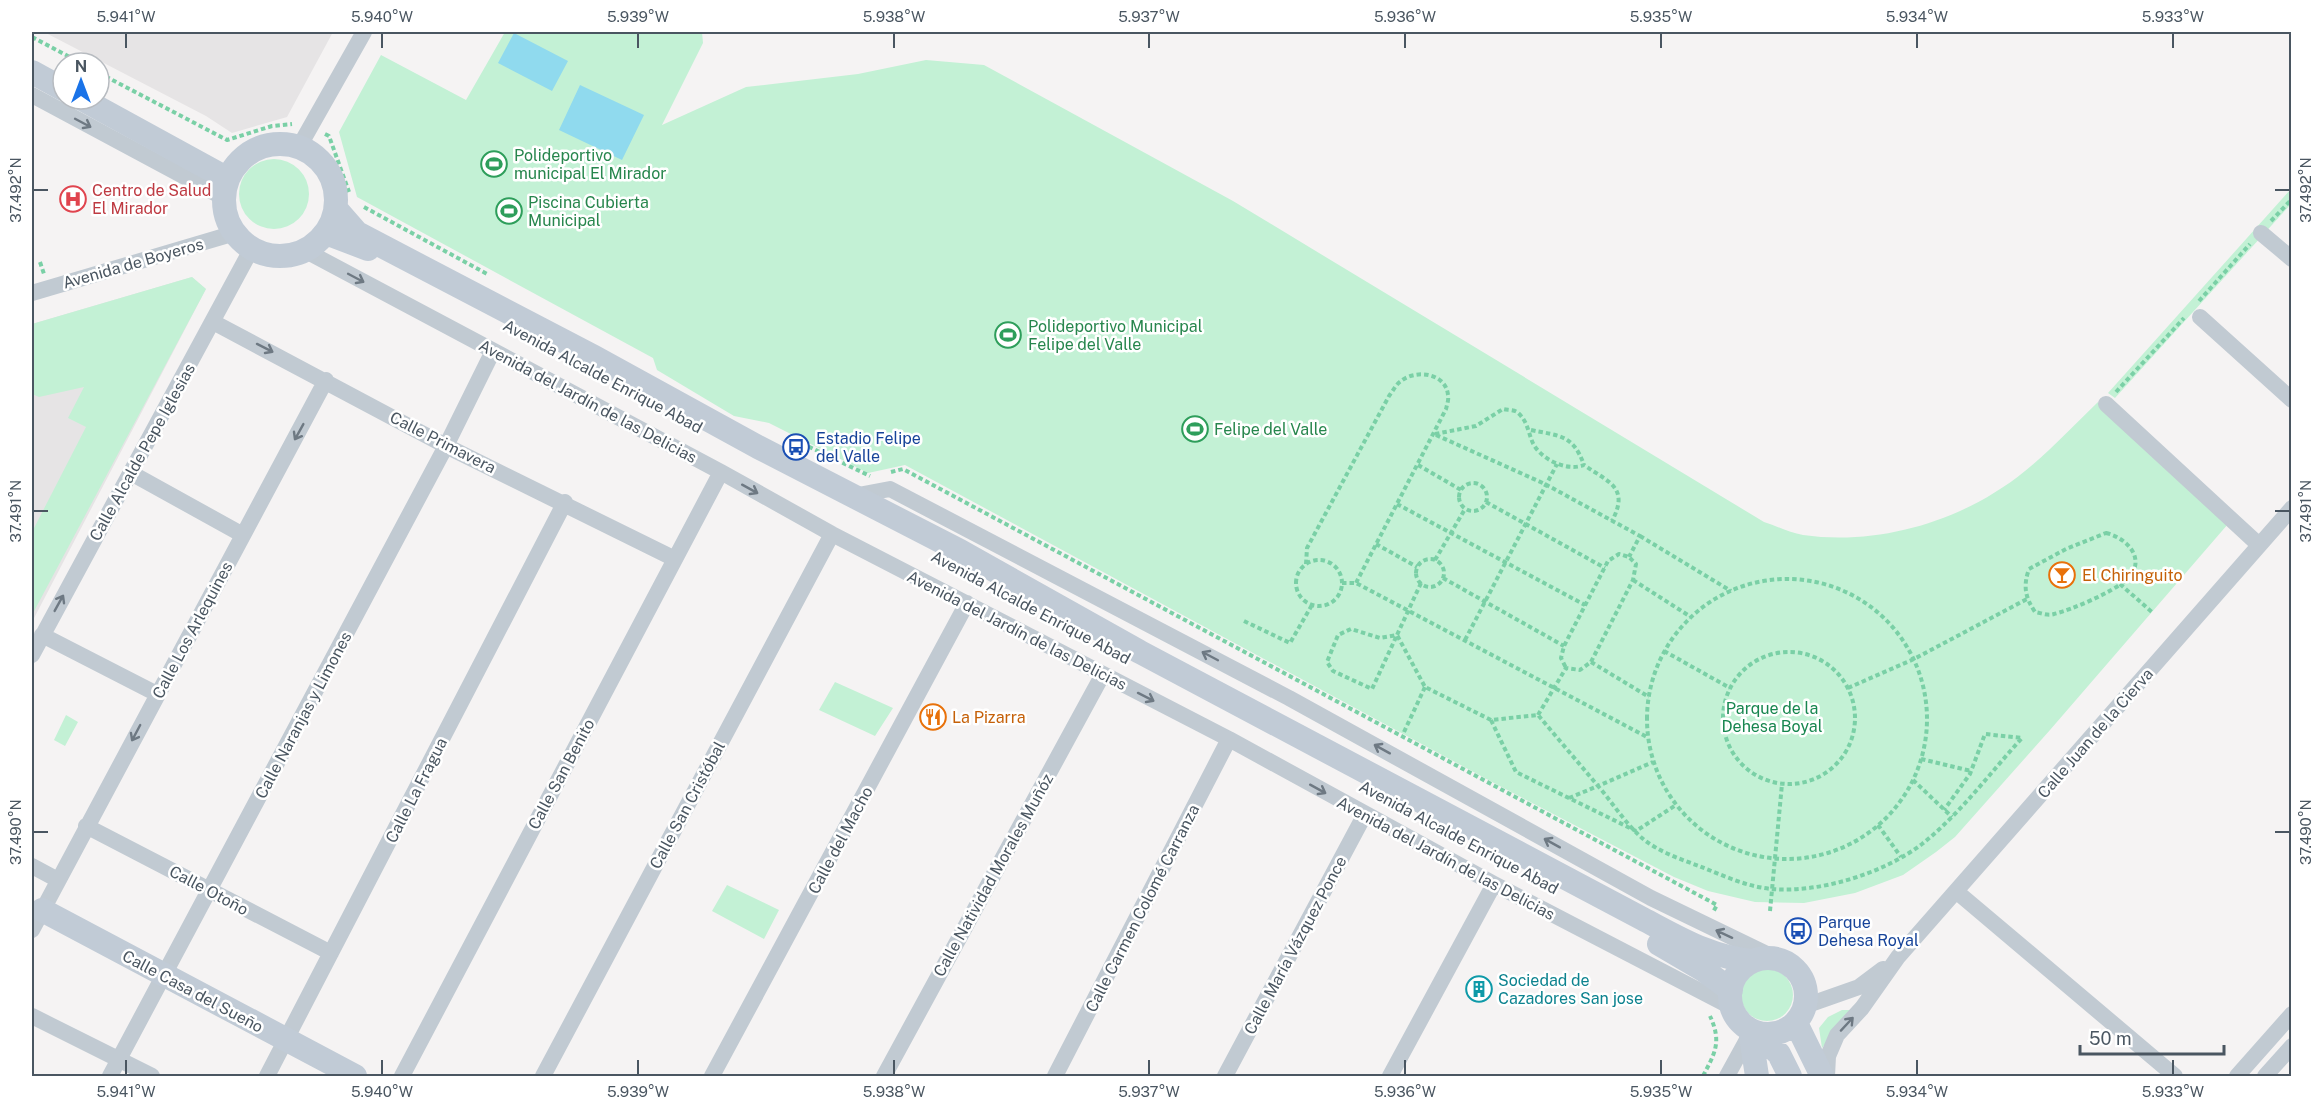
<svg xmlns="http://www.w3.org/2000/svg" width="2323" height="1108" viewBox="0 0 2323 1108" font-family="'Public Sans',sans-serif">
	<rect width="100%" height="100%" fill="#f5f3f3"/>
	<path fill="#e6e4e5" d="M44,32h289l-46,85 -55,16 -26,-17z
		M192,277l14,12 -174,333v-298z"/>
	<path fill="#c3f1d5" d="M505,32h197l1,11 -41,82 84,-38 112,-13 68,-14 58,5 249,136 531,321c13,4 26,11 39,13 78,11 162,-15 222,-64 26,-21 49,-46 73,-69l130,122 -178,206 -95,107 -19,15 -33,23 -48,18 -51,10 -49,-1 -47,-11 -34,-14 -180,-94 -589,-318 -37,8 -99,-50 -35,-7 -77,-46 -4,-12 -296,-161 -18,-65 42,-77 85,45z
		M239 194a35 35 0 1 1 70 0a35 35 0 1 1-70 0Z
		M2291,189v15l-176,194 -7,-5z
		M192,277l14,12 -174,326v-83l54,-105 -18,-9 16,-31 -45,10 -7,-3v-70z
		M835,682l58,26 -18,28 -56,-26z
		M66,715l12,7 -13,24 -11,-6z
		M727,885l52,25 -15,29 -52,-28z
		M1741 995a26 26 0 1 1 52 0a26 26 0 1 1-52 0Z
		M1842,1010h9l-29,38 -3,-20 9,-11z"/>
	<path fill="#90daee" d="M514,33l54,28 -16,30 -54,-28z
		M580,85l64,30 -22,45 -63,-30z"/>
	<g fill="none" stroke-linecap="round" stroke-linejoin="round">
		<path stroke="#7ad0a6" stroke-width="4" stroke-dasharray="4.5 3" stroke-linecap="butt" d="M32,37l49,26
			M99,73l128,67 45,-14 20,-2
			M325,134l4,2 20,56
			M364,207l125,68
			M2271,221l21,-22
			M40,262l4,12
			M2199,301l51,-57
			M2116,392l68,-74
			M1531,430c28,6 42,4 53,35
			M1435,434l41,-8 27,-17c4,1 11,1 14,3 10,8 11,19 15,29 7,18 35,31 52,24 24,17 46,22 28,56
			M1436,435l109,49 95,52 -11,21
			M795,440l75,36
			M1418,465l43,25
			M891,472l12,-3 814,436 -4,7
			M1459 497a14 14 0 1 1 28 0a14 14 0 1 1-28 0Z
			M1486,502l119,66
			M1397,504l188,101
			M2106,533c22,5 42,28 20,47 -13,12 -55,30 -72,34 -6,2 -13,-1 -19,-2 -10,-15 -12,-26 -6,-43l37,-20z
			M1640,536l91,55
			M1376,544l41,23
			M1416 573a14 14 0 1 1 28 0a14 14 0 1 1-28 0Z
			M1296 583a23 23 0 1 1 46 0a23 23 0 1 1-46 0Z
			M1435,560l30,-51
			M1306,564l1,-16 82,-152c4,-5 7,-12 12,-15 15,-12 45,-8 47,14 1,4 -1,10 -2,14l-90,174
			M1443,578l121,68
			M1647 719a140 140 0 1 1 280 0a140 140 0 1 1-280 0Z
			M1633,580l58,37
			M1342,583h14l291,154
			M1421,583l-24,52 -17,3 -29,-9 -13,6 -11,27 6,9 39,18 25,-54 28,52 66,33 47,-5 60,71 55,-24
			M2120,584l33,29
			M1244,621l46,22 22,-38
			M1465,640l92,-176
			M1664,651l66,37
			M1723 718a66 66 0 1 1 132 0a66 66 0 1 1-132 0Z
			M1591,662l58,35
			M1848,688l66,-29 113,-60
			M1538,715l28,-47 14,2 11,-8 42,-82 3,-16 -7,-7 -10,-3 -11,7 -44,85 -3,12 5,10
			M1491,720l25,52 120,59 40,-26
			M1404,732l21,-45
			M1921,759l50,12
			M1913,780l39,37
			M1569,798l29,-12c14,16 27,37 44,52 15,13 38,21 57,28 23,9 48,21 73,23 49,4 112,-16 150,-45 38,-30 68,-71 100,-106l-37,-4 -15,40 -26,36
			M1878,825l23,32
			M1770,911l12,-127
			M1703,1076c12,-23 19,-34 7,-60"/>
		<path stroke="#c1cad2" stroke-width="16" d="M32,95l192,103
			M299,147l65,-115
			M2261,233l31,26
			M304,250l417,222 111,62 397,205 265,145 237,123
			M32,293l203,-60
			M2200,317l92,83
			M213,322l233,124 229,113
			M2106,404l153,141
			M131,473l112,62
			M853,496l37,-7 399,209 362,200 126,61
			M42,635l115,59
			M32,655l220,-407
			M86,826l245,127
			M32,866l26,14
			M1957,892l218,184
			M32,930l294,-550
			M1805,1006l54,-19 24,-18
			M32,1016l120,60
			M110,1076l336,-630 47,-95
			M267,1076l298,-574
			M402,1076l319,-604
			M543,1076l289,-542
			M712,1076l255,-473
			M884,1076l219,-402
			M1055,1076l174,-337
			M1225,1076l140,-262
			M1390,1076l104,-192
			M1727,1076l22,-40
			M1827,1076l1,-20 9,-21 25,-27 36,-51 394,-449
			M2237,1076l55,-62
			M2265,1076l27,-30"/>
		<path stroke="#c1cbd6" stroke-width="24" d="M32,72l31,17
			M82,99l146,80
			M224 200a56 56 0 1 1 112 0a56 56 0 1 1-112 0Z
			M336,209l21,24 237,124 164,90 202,104 180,101 503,267c36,19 69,39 110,42
			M326,233l42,16
			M42,910l313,166
			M1659,944l46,27 26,19
			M1730 996a38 38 0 1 1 76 0a38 38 0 1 1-76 0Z
			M1796,1023l26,53
			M1750,1030l7,46
			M1759,1034l20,20 11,22"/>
	</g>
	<defs><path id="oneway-shaft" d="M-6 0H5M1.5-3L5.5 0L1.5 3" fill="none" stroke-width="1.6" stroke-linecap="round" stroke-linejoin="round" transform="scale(1.5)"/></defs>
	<g stroke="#6e7983">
		<use href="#oneway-shaft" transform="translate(83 123) rotate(28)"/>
		<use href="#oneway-shaft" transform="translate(356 278) rotate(28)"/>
		<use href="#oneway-shaft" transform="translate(265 348) rotate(27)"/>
		<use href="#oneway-shaft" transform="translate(299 432) rotate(119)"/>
		<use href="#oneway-shaft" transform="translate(750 489) rotate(29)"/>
		<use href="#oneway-shaft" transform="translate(59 603) rotate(-61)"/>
		<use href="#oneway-shaft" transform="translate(1210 656) rotate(-152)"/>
		<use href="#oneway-shaft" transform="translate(1146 697) rotate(27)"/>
		<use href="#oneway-shaft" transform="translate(136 733) rotate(118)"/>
		<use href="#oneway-shaft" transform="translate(1382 749) rotate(-151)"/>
		<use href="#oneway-shaft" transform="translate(1318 789) rotate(29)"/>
		<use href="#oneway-shaft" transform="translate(1552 843) rotate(-151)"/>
		<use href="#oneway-shaft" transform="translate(1724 934) rotate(-155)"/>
		<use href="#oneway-shaft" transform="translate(1847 1024) rotate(-47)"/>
	</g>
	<path fill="none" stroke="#4a5661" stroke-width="2" d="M126,33v15M382,33v15M638,33v15M894,33v15M1149,33v15M1405,33v15M1661,33v15M1917,33v15M2173,33v15M33,190h15M2275,190h15M33,511h15M2275,511h15M33,832h15M2275,832h15M126,1060v15M382,1060v15M638,1060v15M894,1060v15M1149,1060v15M1405,1060v15M1661,1060v15M1917,1060v15M2173,1060v15"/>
	<defs>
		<g id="stadium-ring" transform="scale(1.35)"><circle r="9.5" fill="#fff" stroke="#2e9e5b" stroke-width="1.5"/><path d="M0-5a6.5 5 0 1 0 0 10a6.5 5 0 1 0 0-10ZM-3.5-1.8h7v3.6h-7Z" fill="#2e9e5b"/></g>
		<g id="hospital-ring" transform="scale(1.35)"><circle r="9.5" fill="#fff" stroke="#e0444e" stroke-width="1.5"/><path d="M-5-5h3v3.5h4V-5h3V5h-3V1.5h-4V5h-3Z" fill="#e0444e"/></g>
		<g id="bus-ring" transform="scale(1.35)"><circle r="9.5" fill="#fff" stroke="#1a4fb4" stroke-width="1.5"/><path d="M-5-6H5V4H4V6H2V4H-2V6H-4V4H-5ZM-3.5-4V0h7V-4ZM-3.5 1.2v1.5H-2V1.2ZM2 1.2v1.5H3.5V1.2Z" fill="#1a4fb4"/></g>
		<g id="bar-ring" transform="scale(1.35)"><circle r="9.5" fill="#fff" stroke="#e8710a" stroke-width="1.5"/><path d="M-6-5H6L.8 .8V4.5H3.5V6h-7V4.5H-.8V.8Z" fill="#e8710a"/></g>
		<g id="restaurant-ring" transform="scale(1.35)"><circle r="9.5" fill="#fff" stroke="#e8710a" stroke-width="1.5"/><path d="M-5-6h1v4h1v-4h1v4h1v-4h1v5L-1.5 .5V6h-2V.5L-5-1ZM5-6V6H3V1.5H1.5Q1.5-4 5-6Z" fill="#e8710a"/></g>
		<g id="building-ring" transform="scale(1.35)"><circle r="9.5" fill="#fff" stroke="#0f9aa8" stroke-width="1.5"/><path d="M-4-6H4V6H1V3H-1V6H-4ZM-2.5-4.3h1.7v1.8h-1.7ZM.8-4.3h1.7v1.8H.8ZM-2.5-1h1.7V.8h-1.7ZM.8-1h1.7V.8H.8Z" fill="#0f9aa8"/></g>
	</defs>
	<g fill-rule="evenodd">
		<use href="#stadium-ring" x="494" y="164"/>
		<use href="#hospital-ring" x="73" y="199"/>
		<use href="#stadium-ring" x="509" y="211"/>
		<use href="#stadium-ring" x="1008" y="335"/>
		<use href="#stadium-ring" x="1195" y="429"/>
		<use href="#bus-ring" x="796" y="447"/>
		<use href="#bar-ring" x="2062" y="575"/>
		<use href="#restaurant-ring" x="933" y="717"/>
		<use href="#bus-ring" x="1798" y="931"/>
		<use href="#building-ring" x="1479" y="989"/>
	</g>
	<g text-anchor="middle" stroke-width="5" stroke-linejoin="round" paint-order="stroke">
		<g font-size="16" fill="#27864d" stroke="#fff" text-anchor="start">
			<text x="514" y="161">Polideportivo<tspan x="514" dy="18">municipal El Mirador</tspan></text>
			<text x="528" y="208">Piscina Cubierta<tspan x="528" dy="18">Municipal</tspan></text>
			<text x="1028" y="332">Polideportivo Municipal<tspan x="1028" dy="18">Felipe del Valle</tspan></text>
			<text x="1214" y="435">Felipe del Valle</text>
		</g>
		<g font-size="16" fill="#be3a42" stroke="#fff" text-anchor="start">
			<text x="92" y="196">Centro de Salud<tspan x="92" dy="18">El Mirador</tspan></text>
		</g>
		<g font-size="16" fill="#4a5661" stroke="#fff">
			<text transform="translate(133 263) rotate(-16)" y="6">Avenida de Boyeros</text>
			<text transform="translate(603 376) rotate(28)" y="6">Avenida Alcalde Enrique Abad</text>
			<text transform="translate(588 401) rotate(28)" y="6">Avenida del Jardín de las Delicias</text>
			<text transform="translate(443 442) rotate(27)" y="6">Calle Primavera</text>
			<text transform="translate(142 452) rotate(-61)" y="6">Calle Alcalde Pepe Iglesias</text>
			<text transform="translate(1031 607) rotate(28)" y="6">Avenida Alcalde Enrique Abad</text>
			<text transform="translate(192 630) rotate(-62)" y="6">Calle Los Arlequines</text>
			<text transform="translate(1017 630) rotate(27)" y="6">Avenida del Jardín de las Delicias</text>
			<text transform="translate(303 715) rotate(-62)" y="6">Calle Naranjas y Limones</text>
			<text transform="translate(2095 733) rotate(-49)" y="6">Calle Juan de la Cierva</text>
			<text transform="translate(561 774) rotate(-62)" y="6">Calle San Benito</text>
			<text transform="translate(416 790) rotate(-63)" y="6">Calle La Fragua</text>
			<text transform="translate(687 805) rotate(-62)" y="6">Calle San Cristóbal</text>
			<text transform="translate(1459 837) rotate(28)" y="6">Avenida Alcalde Enrique Abad</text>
			<text transform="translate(840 840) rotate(-62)" y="6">Calle del Macho</text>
			<text transform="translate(1446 858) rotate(28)" y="6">Avenida del Jardín de las Delicias</text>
			<text transform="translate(993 875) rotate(-61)" y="6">Calle Natividad Morales Muñóz</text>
			<text transform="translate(209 890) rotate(28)" y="6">Calle Otoño</text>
			<text transform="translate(1142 908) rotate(-63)" y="6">Calle Carmen Colomé Carranza</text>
			<text transform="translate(1295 945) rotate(-62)" y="6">Calle María Vázquez Ponce</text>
			<text transform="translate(193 991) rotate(28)" y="6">Calle Casa del Sueño</text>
		</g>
		<g font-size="16" fill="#164399" stroke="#fff" text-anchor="start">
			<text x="816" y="444">Estadio Felipe<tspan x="816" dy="18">del Valle</tspan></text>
			<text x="1818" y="928">Parque<tspan x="1818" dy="18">Dehesa Royal</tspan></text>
		</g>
		<g font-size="16" fill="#c56008" stroke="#fff" text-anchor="start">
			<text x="2082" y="581">El Chiringuito</text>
			<text x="952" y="723">La Pizarra</text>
		</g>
		<g font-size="16" fill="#17864f" stroke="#fff">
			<text x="1772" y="714">Parque de la<tspan x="1772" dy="18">Dehesa Boyal</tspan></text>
		</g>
		<g font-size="16" fill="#0d838f" stroke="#fff" text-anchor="start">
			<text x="1498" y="986">Sociedad de<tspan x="1498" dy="18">Cazadores San jose</tspan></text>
		</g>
	</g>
	<rect width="2323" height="1108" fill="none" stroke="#ffffff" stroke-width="66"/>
	<g transform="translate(81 81)"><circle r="28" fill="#ffffff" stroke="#b7bbc0" stroke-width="1.5"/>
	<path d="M0-4.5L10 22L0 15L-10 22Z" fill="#1a73e8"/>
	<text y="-9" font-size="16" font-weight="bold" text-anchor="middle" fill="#4a5661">N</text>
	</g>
	<path d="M2080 1045v9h144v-9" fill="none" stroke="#4a5661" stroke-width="3"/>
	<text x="2089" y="1045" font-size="18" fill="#4a5661" stroke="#ffffff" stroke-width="4.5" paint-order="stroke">50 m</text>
	<rect x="33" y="33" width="2257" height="1042" fill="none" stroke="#4a5661" stroke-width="2"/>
	<g font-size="15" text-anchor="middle" fill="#4a5661">
		<text x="126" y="22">5.941°W</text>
		<text x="382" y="22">5.940°W</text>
		<text x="638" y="22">5.939°W</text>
		<text x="894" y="22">5.938°W</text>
		<text x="1149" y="22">5.937°W</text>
		<text x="1405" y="22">5.936°W</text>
		<text x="1661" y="22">5.935°W</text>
		<text x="1917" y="22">5.934°W</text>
		<text x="2173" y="22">5.933°W</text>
		<text transform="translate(16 190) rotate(-90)" y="5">37.492°N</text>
		<text transform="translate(2306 190) rotate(-90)" y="5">37.492°N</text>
		<text transform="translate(16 511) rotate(-90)" y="5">37.491°N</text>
		<text transform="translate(2306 511) rotate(-90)" y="5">37.491°N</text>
		<text transform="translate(16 832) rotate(-90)" y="5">37.490°N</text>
		<text transform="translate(2306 832) rotate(-90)" y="5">37.490°N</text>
		<text x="126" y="1097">5.941°W</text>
		<text x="382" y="1097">5.940°W</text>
		<text x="638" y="1097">5.939°W</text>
		<text x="894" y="1097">5.938°W</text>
		<text x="1149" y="1097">5.937°W</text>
		<text x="1405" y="1097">5.936°W</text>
		<text x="1661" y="1097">5.935°W</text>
		<text x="1917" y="1097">5.934°W</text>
		<text x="2173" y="1097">5.933°W</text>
	</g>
</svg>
